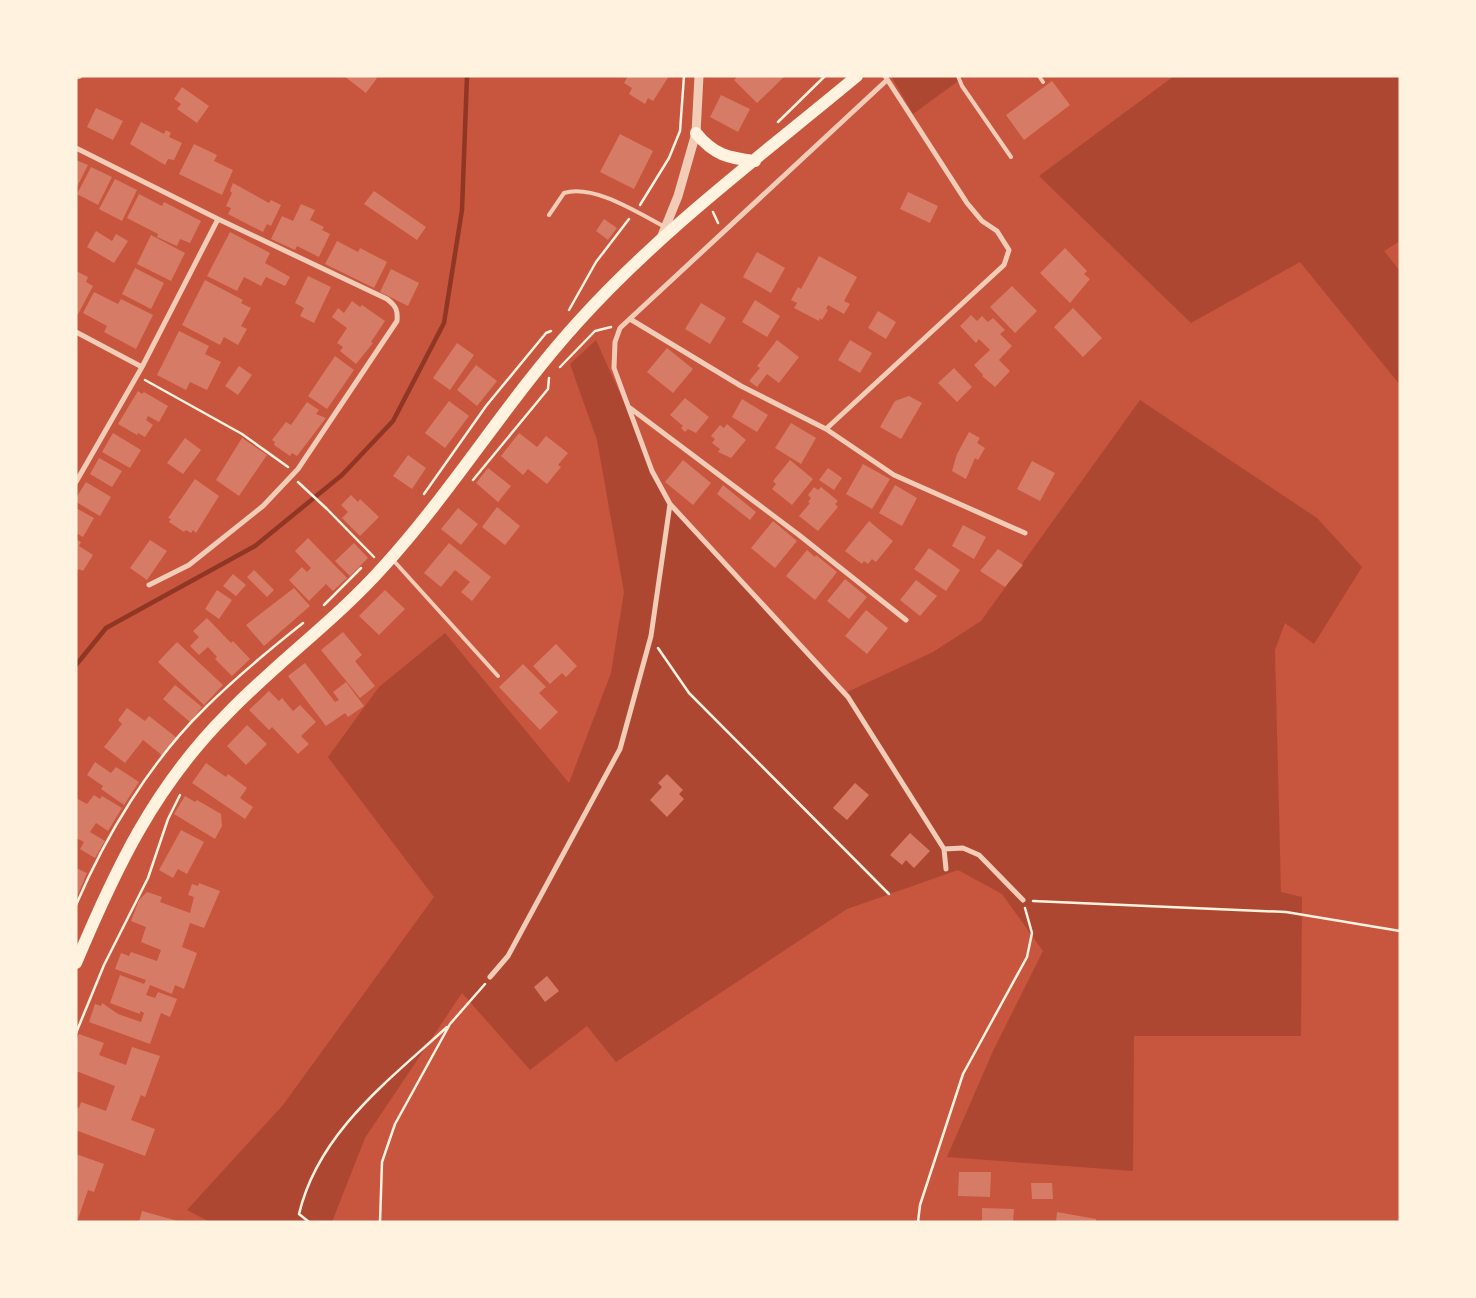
<svg xmlns="http://www.w3.org/2000/svg" width="1476" height="1298" viewBox="0 0 1476 1298" font-family="'Times New Roman',serif">
	<rect width="100%" height="100%" fill="#c8553d"/>
	<path fill="#ae4732" d="M891,76h74l-52,38z
		M1174,76h226v165l-16,10 16,20v114l-100,-123 -109,61 -152,-147z
		M596,340l72,161 175,193 90,-42 48,-31 159,-221 177,118 45,49 -48,77 -29,-21 -10,27 6,242 21,5 -1,139h-167l-1,135 -186,-14 46,-106 50,-100 -41,-57 -44,-24 -111,39 -231,153 -29,-36 -57,44 -68,-77 -97,145 -33,84h-122l-23,-12 96,-105 151,-208 -106,-140 51,-70 66,-54 124,150 42,-110 13,-81 -27,-152 -27,-76z"/>
	<g fill="none" stroke-linecap="round" stroke-linejoin="round">
		<path stroke="#8f3625" stroke-width="4.5" d="M76,665l30,-37 149,-82 87,-71 51,-54 51,-98 18,-113 5,-134"/>
	</g>
	<path fill="#d67c66" d="M344,76h30l3,2 -11,15z
		M628,76h41l-16,25 -5,-3 -3,6 -16,-10 3,-6 -8,-5z
		M738,76h47l-28,27 -23,-23z
		M1052,81l18,24 -46,35 -18,-25z
		M182,87l27,19 -12,17 -20,-14 4,-5 -7,-5z
		M721,95l29,14 -12,23 -28,-15z
		M96,108l27,13 -10,19 -26,-13z
		M141,122l23,12 2,-4 5,3 -2,4 13,6 -8,17 -6,-1 -3,6 -35,-21z
		M620,134l33,17 -19,38 -34,-17z
		M194,144l23,11 -3,6 19,9 -11,25 -43,-21z
		M76,160l12,5 -12,24z
		M91,167l21,10 -14,28 -21,-11z
		M115,179l22,11 -15,31 -23,-12z
		M233,183l36,20 2,-3 10,5 -10,21 -4,-2 -4,8 -35,-18 3,-6 -5,-2 6,-13 -2,-2z
		M374,191l52,36 -9,13 -53,-36z
		M908,192l30,14 -8,17 -30,-14z
		M139,194l23,12 2,-4 37,19 -11,22 -10,-4 -3,7 -20,-9 1,-3 -31,-16z
		M301,204l14,6 -5,10 14,7 -2,3 8,4 -11,23 -22,-11 -2,4 -24,-11 11,-23 11,5z
		M604,219l13,9 -9,12 -12,-9z
		M96,231l16,10 4,-7 12,7 -14,22 -27,-16z
		M230,232l40,21 -5,10 25,14 -5,9 -19,-9 -5,9 -17,-9 -7,14 -30,-15z
		M151,235l34,18 -14,28 -34,-17z
		M337,241l21,11 2,-4 27,14 -13,26 -49,-24z
		M1065,248l22,23 -3,3 6,5 -20,24 -30,-30z
		M757,252l28,16 -14,25 -28,-16z
		M819,256l38,21 -13,24 6,3 -6,10 -16,-9 -2,4 2,1 -6,10 -2,-2 -1,3 -25,-13 3,-5 -6,-3 7,-13 3,2z
		M135,268l29,15 -13,26 -29,-15z
		M391,269l28,14 -11,23 -28,-14z
		M76,271l12,6 -2,5 7,4 -17,32z
		M308,276l23,11 -17,36 -14,-7 4,-8 -9,-5z
		M205,280l38,20 -2,3 10,5 -10,18 6,3 -9,16 -14,-8 -4,8 -38,-20z
		M1012,286l25,25 -22,22 -25,-26z
		M94,292l24,12 3,-5 32,16 -17,34 -32,-17 3,-6 -24,-13z
		M755,300l25,16 -13,21 -25,-15z
		M352,301l8,6 2,-2 23,16 -14,21 2,1 -17,21 -16,-13 3,-4 -6,-4 10,-15 -15,-11 6,-9 6,5z
		M701,303l25,15 -16,26 -25,-15z
		M1073,308l29,30 -19,19 -29,-30z
		M878,311l18,11 -10,17 -18,-11z
		M971,315l6,6 5,-5 6,6 5,-4 12,12 -5,4 12,12 -13,14 11,11 -15,16 -13,-11 1,-1 -9,-10 16,-15 -11,-11 -3,4 -16,-17z
		M179,331l30,15 -4,8 16,8 -14,28 -17,-8 -4,8 -29,-15z
		M777,340l22,17 -20,26 -12,-9 -10,13 -8,-6 11,-13 -3,-2z
		M850,340l22,13 -12,20 -22,-13z
		M457,343l17,12 -24,35 -17,-12z
		M667,348l26,21 -20,24 -26,-21z
		M335,356l19,14 -27,39 -19,-13z
		M476,365l21,16 -20,25 -20,-16z
		M239,366l13,9 -14,20 -13,-9z
		M954,368l18,19 -15,15 -19,-19z
		M138,391l4,3 2,-2 24,14 -9,16 -11,-6 -2,4 7,5 -8,12 -7,-4 -1,2 -19,-11z
		M909,396l13,7 -21,36 -21,-12 15,-26z
		M685,398l24,19 -13,16 -8,-4 -3,3 -4,-4 2,-2 -13,-11z
		M742,399l26,16 -11,17 -25,-15z
		M449,401l20,15 -24,32 -20,-15z
		M307,402l12,8 -3,4 10,4 -29,38 -5,-3 -2,3 -16,-11 1,-3 -3,-2 14,-18 5,3z
		M791,423l25,15 -15,26 -26,-16z
		M727,424l19,16 -15,18 -13,-6 2,-3 -8,-6 3,-4 -4,-3 9,-11 4,3z
		M969,432l11,6 -3,5 8,5 -7,12 -3,-2 -9,21 -14,-8 5,-17z
		M113,433l28,17 -11,18 -28,-16z
		M519,433l18,14 9,-11 22,17 -10,12 3,2 -14,17 -19,-15 -5,6 -22,-19z
		M185,438l16,12 -18,24 -16,-11z
		M242,438l25,17 -28,41 -23,-16z
		M408,455l18,13 -14,21 -19,-13z
		M99,458l23,13 -10,16 -22,-13z
		M683,460l28,23 -18,22 -28,-23z
		M790,460l23,19 -21,26 -20,-16 4,-5 -3,-3z
		M1032,461l23,12 -15,28 -23,-12z
		M863,464l27,15 -18,30 -26,-15z
		M488,468l23,18 -13,16 -22,-19z
		M828,468l14,10 -8,12 -15,-10z
		M195,479l24,17 -23,37 -3,-3 -2,3 -5,-3 -2,2 -15,-10 2,-3 -3,-1z
		M86,482l25,15 -11,19 -24,-14v-4z
		M723,485l33,27 -6,8 -33,-26z
		M895,485l22,13 -15,28 -23,-13z
		M814,487l4,3 3,-3 17,14 -3,3 3,3 -20,24 -19,-15 11,-13 -2,-1 3,-4 -3,-3z
		M351,495l7,7 2,-3 19,18 -19,19 -18,-18 6,-6 -7,-7z
		M497,507l23,19 -15,19 -23,-18z
		M76,508l18,10 -11,19 -7,-4z
		M458,508l20,16 -17,21 -20,-16z
		M773,521l24,20 -22,27 -24,-20z
		M869,521l24,20 -17,21 -4,-3 -4,5 -4,-3 -2,3 -17,-13z
		M963,525l23,12 -12,22 -22,-13z
		M308,538l39,40 -14,13 -7,-7 -17,17 -20,-21 13,-13 5,5 4,-4 -16,-17z
		M76,539l5,3 -2,4 14,9 -10,16 -4,-2 -3,4z
		M150,540l17,11 -20,29 -17,-12z
		M354,543l14,15 -18,18 -15,-15z
		M449,543l42,34 -19,24 -11,-9 9,-10 -15,-12 -14,17 -17,-14z
		M929,548l31,22 -14,21 -32,-22z
		M998,549l25,16 -18,22 -25,-16z
		M807,550l8,7 1,-2 21,17 -22,28 -29,-24z
		M254,570l20,20 -7,7 -20,-20z
		M233,574l13,11 -10,11 -13,-10z
		M845,579l22,18 -18,22 -22,-18z
		M916,580l21,16 -17,20 -20,-16z
		M294,588l16,18 -46,40 -18,-21z
		M217,590l15,10 -13,19 -14,-10z
		M385,590l20,19 -26,26 -20,-19z
		M866,610l22,18 -21,26 -22,-18z
		M207,618l24,25 2,-2 17,18 -18,17 -17,-17 2,-2 -9,-10 -9,8 -9,-9 9,-9 -6,-6z
		M343,632l19,23 -7,6 20,25 -15,12 -39,-48z
		M177,642l46,43 -19,20 -46,-43z
		M556,644l21,22 -11,11 -4,-4 -12,11 -17,-18z
		M305,663l30,39 4,-2 -6,-8 13,-10 18,24 -16,11 -3,-4 -19,13 -38,-50z
		M523,664l23,23 -7,6 19,19 -18,18 -41,-43z
		M175,685l27,22 -12,15 -27,-23z
		M269,691l10,10 3,-3 11,13 7,-6 16,17 -15,14 8,8 -11,10 -26,-27 -3,3 -20,-20z
		M127,708l18,13 4,-5 28,22 -14,18 -20,-16 -18,23 -21,-16 18,-23 -4,-4z
		M247,725l20,19 -21,21 -19,-19z
		M95,762l16,11 5,-6 23,15 -15,23 -23,-16 2,-3 -16,-11z
		M206,763l20,14 2,-3 19,14 -7,10 13,9 -8,12 -53,-36z
		M667,774l16,16 -4,4 5,5 -17,18 -17,-17 12,-13 -4,-4z
		M855,783l14,12 -22,25 -14,-12z
		M94,795l6,4 2,-3 20,12 -14,23 -12,-8 -6,9 15,9 -10,17 -15,-9 4,-7 -8,-4v-40l11,6z
		M185,796l10,6 2,-2 24,14 1,12 -7,13 -41,-25z
		M181,830l23,12 -17,32 -9,-5 -5,9 -14,-8z
		M910,833l20,18 -16,17 -8,-8 -4,5 -12,-10z
		M76,868l11,5 -11,26z
		M199,883l21,8 -16,37 -14,-5 -8,24 15,6 -13,36 -9,-4 -3,9 -22,-9 -4,10 9,3 3,-6 19,7 -7,18 -9,-4 -11,31 -61,-22 6,-18 6,2 1,-3 16,11 23,8 3,-9 -4,-2v3l-30,-11 10,-28 24,9 2,-4 -31,-11 6,-16 8,3 2,-4 26,9 4,-11 -20,-8 5,-15 -15,-6 8,-21 8,-8 15,5 -2,5 30,11 4,-16 -6,-2 4,-11 6,2z
		M547,976l12,15 -14,11 -11,-15z
		M79,1034l25,9 -5,12 27,10 6,-18 28,9 -15,41 -4,-2 -10,25 24,9 -10,27 -67,-25 -2,6v-30l3,1 2,-6 25,9 9,-25 -39,-15v-30z
		M76,1154l28,10 -10,28 -6,-2 -11,32z
		M959,1172h32l-1,25 -32,-1z
		M1031,1183h21l1,16h-21z
		M982,1208l32,1 -1,13h-31z
		M142,1211l36,10v1h-39z
		M1057,1212l39,7v3h-40z"/>
	<g fill="none" stroke-linecap="round" stroke-linejoin="round">
		<path stroke="#fff3e0" stroke-width="2.5" d="M778,122l47,-46
			M640,205l29,-47 11,-27 4,-55
			M713,212l5,11
			M569,310l27,-48 33,-43
			M560,367l35,-36 16,-4
			M145,380l97,54 46,33
			M473,480l75,-91 1,-11
			M298,482l29,27 47,48
			M424,494l62,-88 60,-73 5,-2
			M324,605l37,-37
			M658,648l31,45 200,201
			M1033,901l253,11 114,19
			M76,905c30,-70 74,-143 129,-197 31,-31 64,-58 98,-85
			M76,1033l28,-68 44,-87 20,-59 12,-24
			M309,1222l-10,-8c19,-81 89,-133 148,-187
			M380,1222l2,-60 13,-38 55,-100 35,-40
			M918,1222l2,-17 43,-131 64,-117 5,-24 -7,-25"/>
		<path stroke="#f1ccb7" stroke-width="4" d="M958,76l4,10 49,71
			M1039,76l4,6
			M549,215l15,-22c30,-9 74,20 101,34
			M393,560l105,116"/>
		<path stroke="#f1ccb7" stroke-width="5" d="M76,77l4,-1
			M887,80l-267,248 -5,14 -1,26 38,103 18,33 178,193 96,152 2,20
			M76,148l142,71 169,80c9,7 11,11 10,22l-99,148 -35,37 -74,59 -40,20
			M630,319l111,67 85,43 68,46 131,58
			M76,332l66,35
			M630,408l169,127 107,85
			M826,429l178,-164 5,-15 -12,-19 -15,-10 -15,-18 -82,-127
			M76,482l66,-115 76,-148
			M944,849l19,-1 16,7 44,45
			M490,977l18,-21 112,-207 31,-113 19,-132"/>
		<path stroke="#f1ccb7" stroke-width="9" d="M661,238l17,-42 18,-63 3,-57"/>
		<path stroke="#fff3e0" stroke-width="12" d="M696,133c18,22 32,25 59,28
			M76,963c39,-93 78,-176 151,-249 50,-52 109,-94 157,-148 70,-77 124,-167 194,-244 83,-92 184,-167 279,-246"/>
	</g>
	<rect width="1476" height="1298" fill="none" stroke="#fff3e0" stroke-width="155"/>
</svg>
